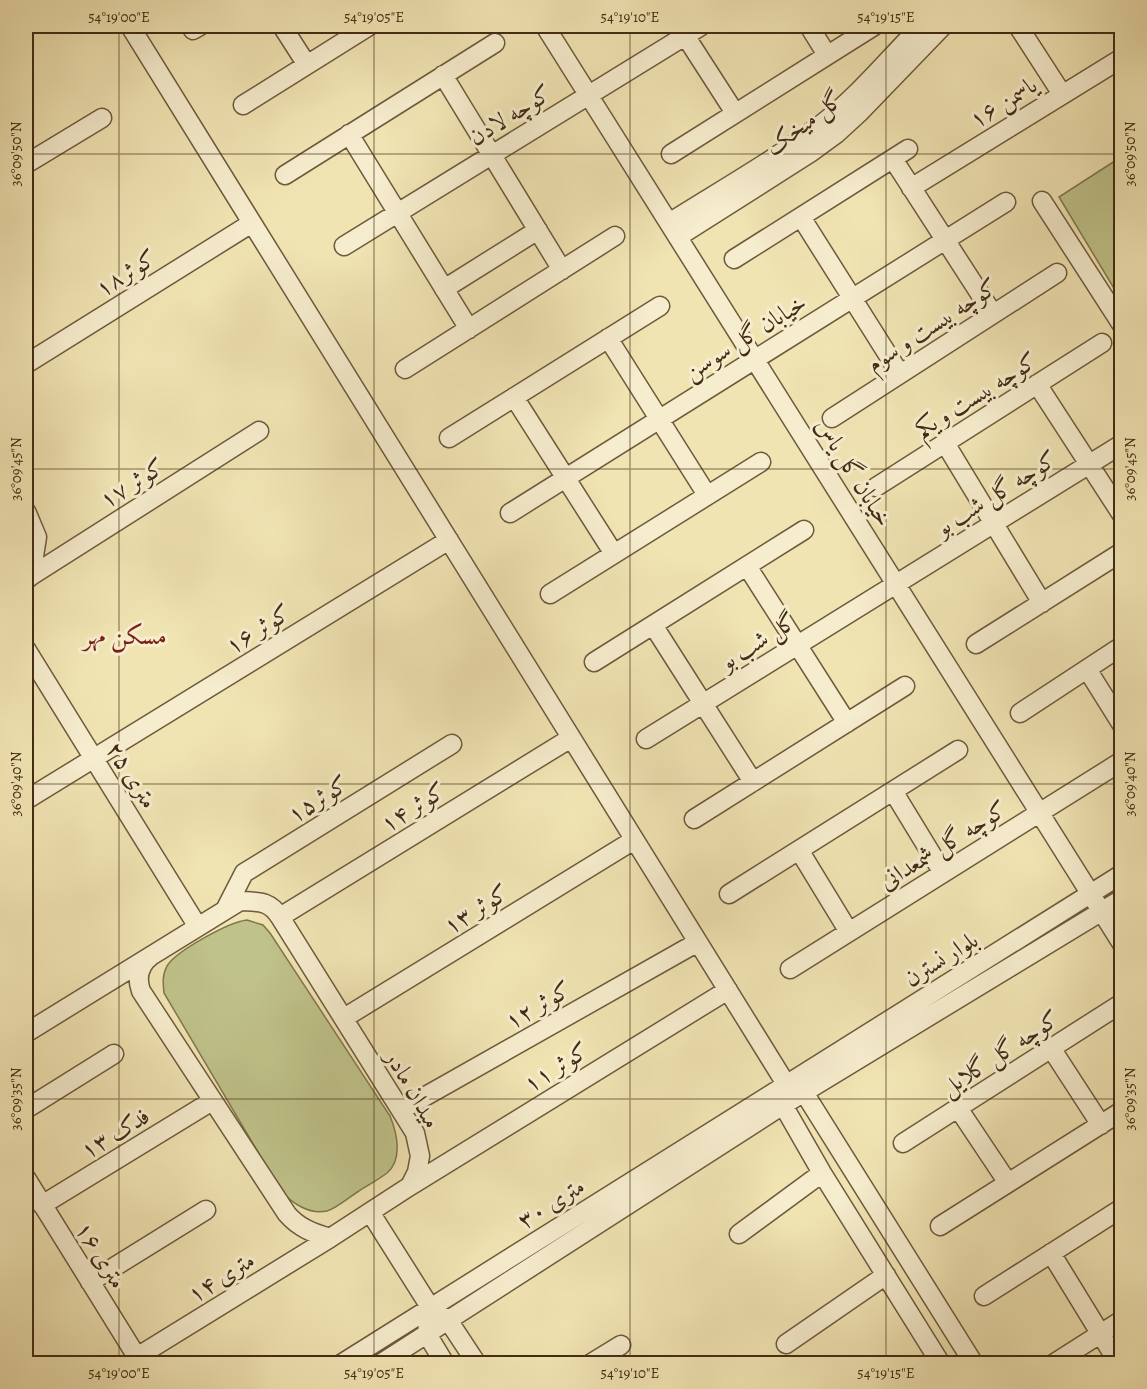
<svg xmlns="http://www.w3.org/2000/svg" width="1147" height="1389" viewBox="0 0 1147 1389" font-family="Alegreya,Amiri,serif">
	<rect width="100%" height="100%" fill="#f1e4b3"/>
	<filter id="stains"><feTurbulence type="fractalNoise" baseFrequency=".00333" numOctaves="4"/><feColorMatrix values="0 0 0 0 .2 0 0 0 0 .09 0 0 0 0 .02 0 0 0 .5 -.17"/></filter>
	<radialGradient id="worn" r=".72"><stop offset=".6" stop-color="#630" stop-opacity="0"/><stop offset="1" stop-color="#630" stop-opacity=".3"/></radialGradient>
	<path fill="#bfc289" stroke="#80764e" stroke-width="1.5" d="M1121,157v143l-62,-103z
		M247,920l16,5 7,8 120,183c7,17 13,43 -3,57 -9,7 -19,12 -28,18 -10,6 -22,17 -32,20 -18,4 -35,-8 -46,-20l-117,-198c-1,-9 -2,-18 3,-27 9,-15 62,-44 80,-46z"/>
	<g fill="none" stroke-linecap="round" stroke-linejoin="round">
		<g stroke="#6e593c" stroke-width="21">
			<path id="minor" d="M130,26l656,1058 19,10 169,270
				M282,26l25,39
				M545,26l577,918
				M679,26l56,87
				M809,26l18,29
				M1018,26l44,68
				M193,30l7,-4
				M443,75l119,195
				M243,105l126,-79
				M349,134l120,195
				M671,154l203,-128
				M893,159l100,155
				M26,164l76,-46
				M285,175l210,-132
				M911,188l211,-130
				M1042,201l80,124
				M801,217l99,157
				M669,223c52,-33 106,-63 154,-100 36,-28 66,-65 98,-97
				M678,237l132,-84 26,-19 24,-22 83,-86
				M344,246l357,-220
				M734,259l174,-110
				M444,289l94,-59
				M608,338l99,157
				M26,364l226,-141
				M405,369l210,-133
				M1037,384l85,131
				M514,397l100,157
				M832,418l225,-145
				M449,438l211,-132
				M945,443l97,160
				M876,487l226,-144
				M26,511l11,26 -6,39 -5,4
				M510,513l496,-311
				M747,566l100,157
				M31,576l228,-145
				M550,594l211,-132
				M653,625l100,157
				M976,644l146,-92
				M26,649l172,278
				M594,662l210,-132
				M1087,669l35,56
				M1020,713l102,-67
				M646,739l476,-295
				M893,791l50,82
				M26,800l423,-260
				M694,819l211,-133
				M799,850l50,82
				M729,894l229,-144
				M225,910l19,-37 208,-129
				M280,917l291,-179
				M790,969l332,-208
				M344,1018l290,-178
				M26,1033l214,-132c18,1 29,-1 40,16l135,216 5,23 -3,16 -7,14 -80,52c-17,-5 -31,-10 -43,-24l-146,-223c-5,-14 -2,-26 10,-35
				M1051,1048l50,77
				M785,1094l-2,11 39,68 119,191
				M958,1108l50,75
				M26,1109l88,-55
				M401,1110l297,-168
				M903,1143l219,-140
				M26,1178l111,179 193,-119
				M410,1186l318,-196
				M42,1205l170,-104
				M370,1212l60,95 18,13 29,44
				M940,1226l182,-115
				M739,1234l83,-61
				M1051,1253l68,111
				M90,1282l116,-72
				M984,1296l138,-88
				M428,1324l-1,10 18,30
				M786,1344l100,-69
				M341,1364l781,-490
				M380,1364l403,-259 339,-206
				M590,1364l31,-19
				M1053,1364l69,-44"/>
		</g>
		<use href="#minor" stroke="#f6edce" stroke-width="18"/>
	</g>
	<path fill="none" stroke="#422b14" stroke-width="1.5" stroke-opacity="0.45" d="M119,26v1338M374,26v1338M630,26v1338M886,26v1338M26,154h1096M26,469h1096M26,784h1096M26,1099h1096"/>
	<g text-anchor="middle" stroke-width="6" stroke-linejoin="round" paint-order="stroke">
		<g font-size="24" fill="#422b14" stroke="#f6edce">
			<text transform="translate(1003 102) rotate(-32)" y="8">یاسمن ۱۶</text>
			<text transform="translate(510 115) rotate(-32)" y="8">کوچه لادن</text>
			<text transform="translate(804 123) rotate(-37)" y="8">گل میخک</text>
			<text transform="translate(126 273) rotate(-32)" y="8">کوثر۱۸</text>
			<text transform="translate(932 325) rotate(-33)" y="8">کوچه بیست و سوم</text>
			<text transform="translate(745 337) rotate(-32)" y="8">خیابان گل سوسن</text>
			<text transform="translate(976 395) rotate(-32)" y="8">کوچه بیست و یکم</text>
			<text transform="translate(854 472) rotate(58)" y="8">خیابان گل یاس</text>
			<text transform="translate(132 483) rotate(-32)" y="8">کوثر ۱۷</text>
			<text transform="translate(996 493) rotate(-32)" y="8">کوچه گل شب بو</text>
			<text transform="translate(258 629) rotate(-32)" y="8">کوثر ۱۶</text>
			<text transform="translate(758 641) rotate(-32)" y="8">گل شب بو</text>
			<text transform="translate(132 775) rotate(58)" y="8">۲۵ متری</text>
			<text transform="translate(318 799) rotate(-32)" y="8">کوثر۱۵</text>
			<text transform="translate(413 807) rotate(-32)" y="8">کوثر ۱۴</text>
			<text transform="translate(943 845) rotate(-32)" y="8">کوچه گل شمعدانی</text>
			<text transform="translate(476 909) rotate(-32)" y="8">کوثر ۱۳</text>
			<text transform="translate(941 959) rotate(-32)" y="8">بلوار نسترن</text>
			<text transform="translate(538 1005) rotate(-30)" y="8">کوثر ۱۲</text>
			<text transform="translate(1000 1053) rotate(-33)" y="8">کوچه گل گلایل</text>
			<text transform="translate(556 1067) rotate(-32)" y="8">کوثر ۱۱</text>
			<text transform="translate(413 1089) rotate(60)" y="8">میدان مادر</text>
			<text transform="translate(115 1133) rotate(-31)" y="8">فدک ۱۳</text>
			<text transform="translate(551 1203) rotate(-32)" y="8">۳۰ متری</text>
			<text transform="translate(101 1255) rotate(58)" y="8">۱۶ متری</text>
			<text transform="translate(221 1277) rotate(-32)" y="8">۱۴ متری</text>
		</g>
		<g font-size="26" fill="#7a1f14" stroke="#f6edce">
			<text x="125" y="644">مسکن مهر</text>
		</g>
	</g>
	<rect width="1147" height="1389" fill="none" stroke="#f1e4b3" stroke-width="66"/>
	<rect x="33" y="33" width="1081" height="1323" fill="none" stroke="#422b14" stroke-width="2"/>
	<g font-size="15" text-anchor="middle" fill="#422b14">
		<text x="119" y="22">54°19'00"E</text>
		<text x="374" y="22">54°19'05"E</text>
		<text x="630" y="22">54°19'10"E</text>
		<text x="886" y="22">54°19'15"E</text>
		<text transform="translate(16 154) rotate(-90)" y="5">36°09'50"N</text>
		<text transform="translate(1130 154) rotate(-90)" y="5">36°09'50"N</text>
		<text transform="translate(16 469) rotate(-90)" y="5">36°09'45"N</text>
		<text transform="translate(1130 469) rotate(-90)" y="5">36°09'45"N</text>
		<text transform="translate(16 784) rotate(-90)" y="5">36°09'40"N</text>
		<text transform="translate(1130 784) rotate(-90)" y="5">36°09'40"N</text>
		<text transform="translate(16 1099) rotate(-90)" y="5">36°09'35"N</text>
		<text transform="translate(1130 1099) rotate(-90)" y="5">36°09'35"N</text>
		<text x="119" y="1378">54°19'00"E</text>
		<text x="374" y="1378">54°19'05"E</text>
		<text x="630" y="1378">54°19'10"E</text>
		<text x="886" y="1378">54°19'15"E</text>
	</g>
	<rect width="100%" height="100%" filter="url(#stains)"/>
	<rect width="100%" height="100%" fill="url(#worn)"/>
</svg>
